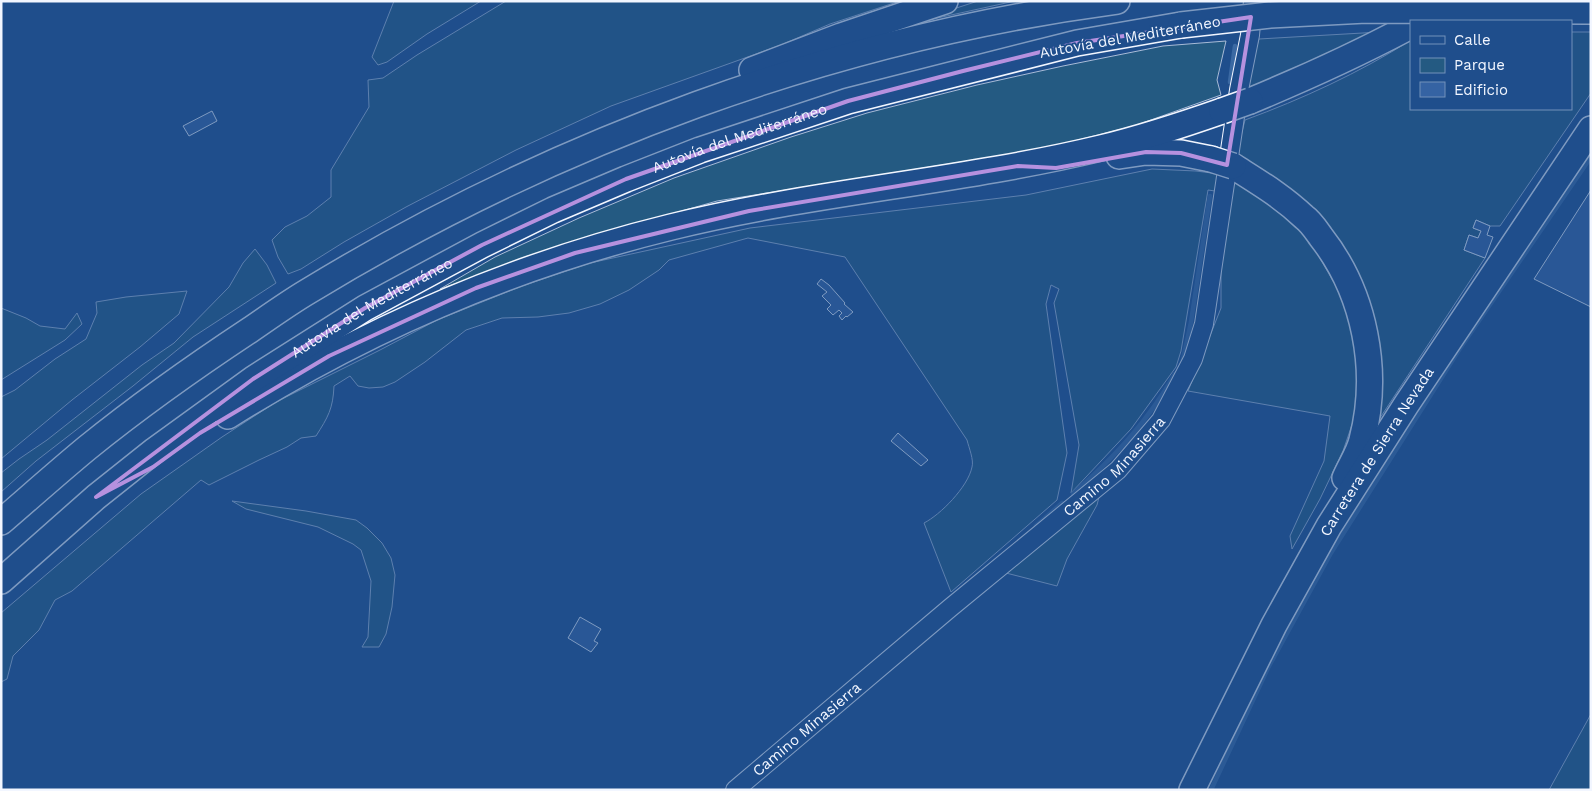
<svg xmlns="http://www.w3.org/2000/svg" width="1592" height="791" viewBox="0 0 1592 791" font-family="'Work Sans',sans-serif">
	<rect width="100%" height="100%" fill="#1f4e8c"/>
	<path fill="#245a82" stroke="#a8bbd7" d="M394,1h87l-54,33 -40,28 -9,3 -6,-8z
		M506,1h394l-70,23 -49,21 -170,61 -95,44 -110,57 -62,35 -43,27 -13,5 -10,-17 -6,-17 13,-13 22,-11 24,-19v-27l38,-63 -1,-27 15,-2 34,-23z
		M978,1h37l-114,25z
		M1380,32l-138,64 17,-57z
		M1571,32h20v61l-91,133h-10l-14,-6 -3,8 8,3 -3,7 -9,-3 -5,15 21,8 -109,166 4,-36 -80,-190c-19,-18 -40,-31 -64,-42l9,-36c57,-21 114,-47 166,-80v69h160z
		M1226,41l-9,39 4,15 -87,31 -72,18 -51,10 -294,47 -134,38 -143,50 55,-32 84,-39 95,-40 117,-41 76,-24 110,-28 86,-19 100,-20z
		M1152,169l44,2 23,3 -4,17 -7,-1 -27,161 -5,16 -45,62 -60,64 8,-48 -25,-142 5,-14 -8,-4 -5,19 21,149 -10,47 -106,92 -27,-69c16,-8 44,-36 48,-56 2,-7 -3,-19 -5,-27l-122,-183 -97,-19 -79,22 -10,10 -30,20 -29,14 -31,9 -31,4 -36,1 -36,12 -41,32 -30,20 -12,5 -14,1 -11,-2 -8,-10 -16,10c-1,23 -6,31 -18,50l-15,2 -14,9 -28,13 -50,25 -8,-5 -129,111 -17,9 -16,30 -26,26 -6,23 -6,3v-69l140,-119 81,-57 54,-35 104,-52 57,-30 85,-34 68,-23 160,-35 276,-33z
		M1231,178l60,40 23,30 22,38 16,39 6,35 -3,56 -12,35 -23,48 -28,50 -2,-13 34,-75 6,-45 -142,-25 33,-83v-45z
		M255,249l12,16 9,18 -83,54 -60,49 -97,75 -35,31v-19l18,-14 28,-19 95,-75 32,-22 55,-56 14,-24z
		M187,291l-8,23 -39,33 -68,53 -71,59v-62l14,-7 40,-31 31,-20 11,-26 -1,-11 30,-5z
		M1,308l25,10 14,8 25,3 12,-16 5,11 -17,16 -64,40z
		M1099,497l-2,8 -30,54 -10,27 -51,-13z
		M232,501l74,10 50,9 11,8 15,15 9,15 4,17 -3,32 -6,27 -7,13h-17l6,-10 3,-56 -10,-31 -8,-6 -35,-17 -72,-18z
		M1591,714v76h-42z"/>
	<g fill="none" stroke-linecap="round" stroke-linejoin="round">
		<path stroke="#3b69a3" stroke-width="4.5" d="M1230,82l5,-36
			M1182,364l9,-42 19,-126
			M1073,494c42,-38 73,-70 102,-120
			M1036,526l26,-23
			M1211,790l57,-122 63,-115 128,-203 132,-193"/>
	</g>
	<path fill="#3563a3" stroke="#f2f6ff" d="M212,111l5,10 -28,15 -6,-10z
		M1591,190v117l-57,-28z
		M1476,220l14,6 -3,9 6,2 -8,21 -21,-8 5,-15 9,3 3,-7 -8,-3z
		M821,279l8,6 16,18 -1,1 9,8 -6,5 -1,-1 -4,4 -3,-4 3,-3 -3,-3 -6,5 -6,-6 4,-4 -9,-9 5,-4 -10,-8z
		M898,433l30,27 -7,6 -30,-25z
		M580,617l21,12 -7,12 4,2 -7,9 -23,-14z"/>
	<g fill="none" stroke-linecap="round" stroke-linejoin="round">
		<g stroke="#f2f6ff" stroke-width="20">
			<g id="minor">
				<path id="s1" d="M735,790l215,-182 168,-138 43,-50 32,-61 11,-35 35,-234 11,-55 3,-34"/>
			</g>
		</g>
		<g stroke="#f2f6ff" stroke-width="28">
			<g id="highway">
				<path d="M752,70l89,-34 104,-35"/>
				<path d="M1250,101c53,-22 104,-45 155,-72"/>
				<path d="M1119,156l27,-4 35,1 30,6"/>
				<path d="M1233,166c25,16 49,30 71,51 7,5 12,13 17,20 44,56 59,134 41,203 -3,13 -12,26 -17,38"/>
				<path d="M228,416c138,-87 284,-150 443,-189 142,-35 288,-45 430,-79 41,-10 81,-23 121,-37"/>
				<path d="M1,522c29,-25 57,-50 86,-74 52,-42 107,-81 163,-118 19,-13 37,-26 57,-38 246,-150 524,-253 810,-291"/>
				<path id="s2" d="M1,581l95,-84 59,-47 98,-71 112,-71 117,-63 71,-35 73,-31 74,-29 148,-49 229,-58 104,-18"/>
				<path id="s3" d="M1192,790l82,-165 55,-99 77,-121 185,-276"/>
			</g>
		</g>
		<use href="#minor" stroke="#1f4e8c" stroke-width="18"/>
		<use href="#highway" stroke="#1f4e8c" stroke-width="25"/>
		<g stroke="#f2f6ff" stroke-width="28" stroke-linecap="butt">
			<path id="highway-bridge" d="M1181,25l89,-10 96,-5 225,1
				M1222,111l28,-10
				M1211,159l22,7"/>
		</g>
		<use href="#highway-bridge" stroke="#1f4e8c" stroke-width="25"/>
	</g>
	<path d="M0 0H1592V791H0ZM1251,17l-24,148 -46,-12 -35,-1 -90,16 -38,-2 -269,45 -174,42 -99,35 -147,68 -129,77 -47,34 -57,30 157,-118 112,-71 117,-63 144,-66 222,-78 115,-30 114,-28z" fill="#1f4e8c" fill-opacity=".55" fill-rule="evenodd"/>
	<path fill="none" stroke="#b691df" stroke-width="4" stroke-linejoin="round" d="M1251,17l-24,148 -46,-12 -35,-1 -90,16 -38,-2 -269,45 -174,42 -99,35 -147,68 -129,77 -47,34 -57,30 157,-118 112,-71 117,-63 144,-66 222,-78 115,-30 114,-28z"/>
	<g text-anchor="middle" stroke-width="4" stroke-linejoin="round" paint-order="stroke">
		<g font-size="15" fill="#f2f6ff" stroke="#1f4e8c">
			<text transform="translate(1130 37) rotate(-10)" y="5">Autovía del Mediterráneo</text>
			<text dy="5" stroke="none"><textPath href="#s2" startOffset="868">Autovía del Mediterráneo</textPath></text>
			<text dy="5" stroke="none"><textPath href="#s2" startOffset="462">Autovía del Mediterráneo</textPath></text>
			<text dy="5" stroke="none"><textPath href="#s3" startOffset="386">Carretera de Sierra Nevada</textPath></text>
			<text dy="5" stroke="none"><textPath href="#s1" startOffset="499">Camino Minasierra</textPath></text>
			<text dy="5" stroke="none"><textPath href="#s1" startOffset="94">Camino Minasierra</textPath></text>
		</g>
	</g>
	<rect width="1592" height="791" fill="none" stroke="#f2f6ff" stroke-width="5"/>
	<rect x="1410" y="20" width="162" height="90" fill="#1f4e8c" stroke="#7391ba"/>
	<rect x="1420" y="36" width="25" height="8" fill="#1f4e8c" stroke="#7391ba"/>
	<text x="1454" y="45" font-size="15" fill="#f2f6ff">Calle</text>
	<rect x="1420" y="58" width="25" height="15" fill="#245a82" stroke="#7391ba"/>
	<text x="1454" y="70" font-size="15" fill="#f2f6ff">Parque</text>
	<rect x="1420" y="82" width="25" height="15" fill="#3563a3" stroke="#7391ba"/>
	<text x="1454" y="95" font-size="15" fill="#f2f6ff">Edificio</text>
</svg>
